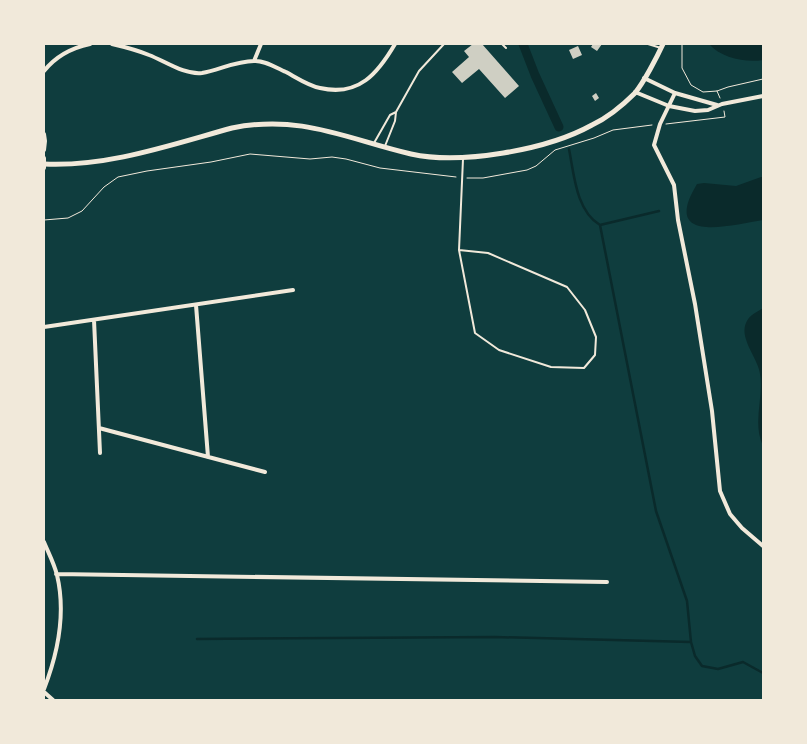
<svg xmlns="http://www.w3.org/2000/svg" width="807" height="744" viewBox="0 0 807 744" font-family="'Work Sans',sans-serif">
	<rect width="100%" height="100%" fill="#0f3d3e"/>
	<path fill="#0a2a2b" d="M709,44h54v16c-17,3 -42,-2 -54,-16z
		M761,177h2v43c-32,5 -103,25 -66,-36l7,-1 32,3z
		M763,308v138c-11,-24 1,-48 -3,-72 -2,-16 -21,-35 -14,-51 3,-8 11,-11 17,-15z"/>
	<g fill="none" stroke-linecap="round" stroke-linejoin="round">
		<path stroke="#0a2a2b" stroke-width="2.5" d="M569,149c5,25 7,62 31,76l56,286 31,90 4,41 4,14 7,10 16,3 25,-7 20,11
			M600,225l59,-14
			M197,639l298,-2 196,5"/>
		<path stroke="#0a2a2b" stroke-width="9" d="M523,44l12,31 24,52"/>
	</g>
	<path fill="#cfcfc3" d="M473,44h9l37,42 -14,12 -26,-29 -17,14 -10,-11 17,-15 -5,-6z
		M593,44h9l-5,7 -6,-4z
		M578,46l4,9 -9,4 -4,-9z
		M596,93l3,5 -4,3 -3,-5z"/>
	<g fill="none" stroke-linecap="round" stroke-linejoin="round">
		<path stroke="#f1e9da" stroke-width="1" d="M682,44v24l9,17 12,7 14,-1 11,-4 35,-8
			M717,91l3,7
			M666,124l59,-7 -1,-6
			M467,178h16l44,-8 9,-4 19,-16 39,-12 19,-8 39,-5
			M44,220l24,-2 14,-7 22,-24 14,-10 29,-6 64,-9 39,-8 60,5 22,-2 14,2 34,9 76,9"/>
		<path stroke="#f1e9da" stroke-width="2" d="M502,44l4,4
			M648,44l13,4
			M374,143l16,-28 6,-3
			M385,146l10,-25 1,-9 23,-41 25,-27
			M459,250l29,3 79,34 18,23 11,27 -1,18 -11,13 -33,-1 -52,-17 -24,-17 -16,-83 4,-91"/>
		<path stroke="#f1e9da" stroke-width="4" d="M112,44c13,3 25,6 37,11 16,6 35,20 53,18 17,-3 34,-12 52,-12 11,-1 22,7 32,11 11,6 23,14 34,16 39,9 58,-15 75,-44
			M254,61l7,-17
			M44,71c12,-15 27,-23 46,-27
			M644,78l31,15 42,12
			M635,92l34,14 26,5 13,-1 14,-6 41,-8
			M675,93l-15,31 -6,21 20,40 4,35 17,84 17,107 8,80 10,23 12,14 21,18
			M44,134l1,7 -1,9
			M44,158v10
			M196,305l12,152
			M94,320l6,133
			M44,327l249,-37
			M99,428l166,44
			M44,542c4,10 10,21 13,33 9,38 1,78 -13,114
			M56,574l551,8
			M44,692l9,8"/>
		<path stroke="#f1e9da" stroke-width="5" d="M44,164c64,3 126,-19 188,-36 69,-14 115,11 179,26 50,11 136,-4 181,-29 15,-7 31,-20 43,-32 9,-11 22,-36 28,-49"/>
	</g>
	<rect width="807" height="744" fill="none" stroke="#f1e9da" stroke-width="90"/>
</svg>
